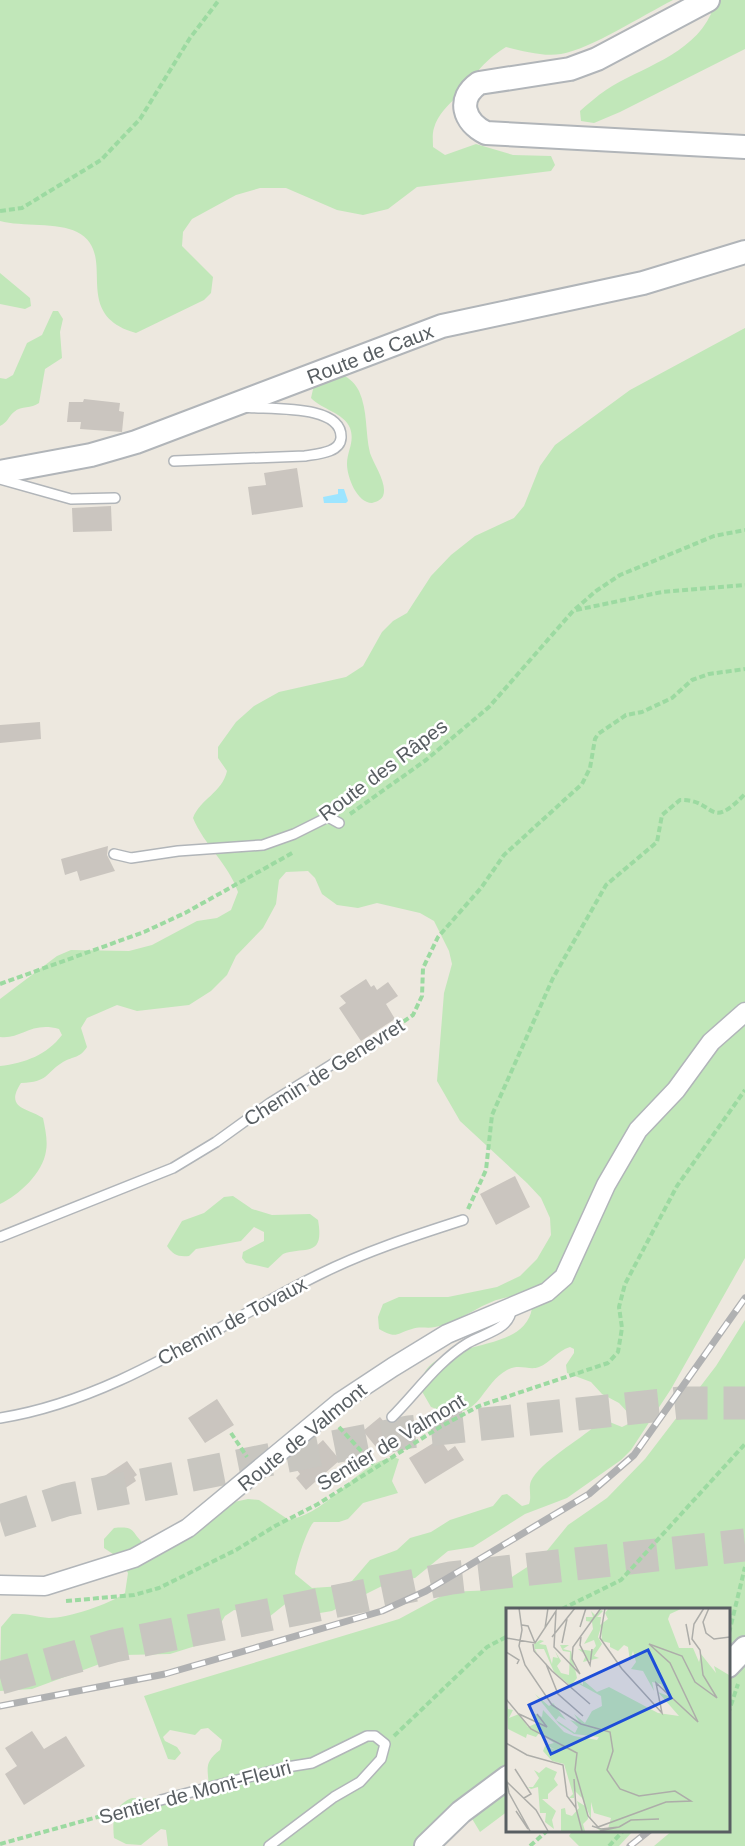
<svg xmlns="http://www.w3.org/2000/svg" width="745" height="1846" viewBox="0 0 745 1846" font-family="Helvetica,sans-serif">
	<rect width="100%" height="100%" fill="#ede8df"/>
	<path fill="#c1e7b9" d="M0,0h673c-30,15 -82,49 -112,54 -17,3 -39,-3 -55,-7 -26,16 -31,30 -50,50 -9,10 -18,17 -22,31 -2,6 -1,13 -1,19l12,8 31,-11 37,11 38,1 4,9 -4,6 -134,16 -29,22 -25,6 -26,-5 -51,-22h-26l-24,7 -44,24 -9,13 -1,14 31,31 -2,16 -7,7 -68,33c-68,-19 -16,-79 -59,-101 -19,-10 -55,-5 -77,-11z
		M705,0h40v49l-125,63 -26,11 -13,-2 -1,-10c8,-7 17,-15 26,-21 35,-23 85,-34 105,-76z
		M0,273l30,25 1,8 -6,3 -25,-5z
		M53,311h5l5,8 -3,13 2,26 -17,11 -6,34c-8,6 -17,2 -25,9 -6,5 -6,10 -14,14v-48l6,1 7,-4 14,-32 15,-8z
		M745,328v930l-74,131 -40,61 -10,10 -54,38 -42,16 -52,33 -25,4 -33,27 -23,3 -60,30 -24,4 -19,-14 -25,20 -15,-9 -15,-2 -9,6 -13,22 -7,5 -35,11 -46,1 -92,34 -32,2 1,-64 11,-13c13,-1 24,3 37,4 19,0 61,-14 76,-25l3,-20 -9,-15 -15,-10v-9l10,-11c22,-2 16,3 30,16l67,-25 23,-17 14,-3 11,1 30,20c45,-10 65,-55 104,-63l6,2 -7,22 6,12 -35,10 -15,16 -9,3h-25c-6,4 -19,44 -19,52l17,14 30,-2 10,-5 18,-21 27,-10 13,-12 21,-6 19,-12 43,-14 9,-11 5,-1 15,12 7,-2c3,-8 -1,-15 2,-23 9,-19 49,-41 65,-56l11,-4 15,6 8,-4 1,-7 -12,-13 -17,-9 -11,-12 -24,-9 -1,-8 8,-12v-4l-4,-2c-13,4 -20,16 -31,20 -10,4 -19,-4 -32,3 -30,17 -25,56 -76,37l-11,-19c2,-5 3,-14 6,-18 23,-31 99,-17 106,-62l-10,-11c-33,-4 -55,24 -87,30 -7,2 -15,-1 -23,2 -17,5 -15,10 -33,0l-1,-12 5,-13 16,-7h49l49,-10 23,-11 17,-17 14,-24 -1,-17 -9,-20 -14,-15 -67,-62 -23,-40 7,-88 8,-29 -3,-13 -15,-30 -14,-8 -43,-10 -19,5 -21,-3 -15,-11 -7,-16 -7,-7 -22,1 -7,8 -3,24 -13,24 -27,28 -9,19 -16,16 -22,14 -52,6 -20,-6 -30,13 -6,10 6,19c-7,11 -13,9 -24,15 -19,12 -14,20 -42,21 -17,26 7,25 22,35 2,10 5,23 3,33 -3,22 -27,44 -46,53v-138c25,-3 47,-11 62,-31l-3,-6c-28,-8 -39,11 -59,8v-38l57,-43 14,-6 58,1 23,-6 45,-24 20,-3 14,-8 7,-18c-10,-29 -34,-47 -45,-74 7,-19 29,-25 34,-47l-9,-13v-11l18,-25 18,-16 25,-14 67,-15 17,-11 19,-34 11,-11 14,-8 24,-37 20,-21 24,-19 39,-18 10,-12 16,-40 15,-21 75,-55z
		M343,375c7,4 12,8 16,16 9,20 6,41 11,62 4,12 18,31 13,43 -2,4 -7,6 -11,7 -15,0 -25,-26 -25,-39 0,-13 8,-22 3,-36 -6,-15 -29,-19 -39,-30l3,-13z
		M233,1196l19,13 20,6 38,-1 8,6c7,39 -14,26 -35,34l-15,14 -22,-5 -4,-5 1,-6 21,-11v-9l-10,-5 -13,14 -45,8 -7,7c-11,1 -16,-1 -22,-10l15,-25 22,-8 20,-16z
		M745,1320v526h-91l19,-16h55v-221h-220v202l-28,21 -9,-15 -27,29h-276l-2,-16 -5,-1 -20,16 -15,-1 -12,-6c-2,-18 0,-33 18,-40l61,2 9,-1 6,-6c3,-21 -8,-28 12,-43l2,-10 -14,-12 -7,1 -6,6 -25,-5 -7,7 2,4 12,6 4,6 -6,7 -7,-1 -24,-63 255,-77 50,-27 43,-2 49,-32 27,-33 39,-27 38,-39 71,-93z
		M573,1830h61l-15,16h-40l-10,-10z"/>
	<path fill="#9de5ff" d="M338,489h6l4,12 -2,2h-22l-1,-6 15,-3z"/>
	<path fill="#cac5bf" d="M84,399l36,4 -1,8 5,1 -2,20 -42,-3 1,-7h-14l2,-20h14z
		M297,468l6,39 -51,8 -4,-28 18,-2 -2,-12z
		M111,506l1,25 -39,1 -1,-24z
		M40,722l1,17 -41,4v-18z
		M108,846l-1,9 8,16 -35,10 -3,-10 -12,4 -4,-16z
		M366,979l5,8 3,-2 3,5 11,-8 10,14 -12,8 9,15 -34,22 -22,-33 7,-5 -6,-7z
		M515,1176l15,31 -34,18 -16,-31z
		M217,1399l17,26 -29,18 -17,-25z
		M380,1417l13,16 -17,14 -13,-16z
		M440,1439l8,12 7,-5 9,14 -39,24 -16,-26z
		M323,1440l17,20 -34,30 -10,-12 4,-4 -6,-8z
		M127,1461l10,14 -3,2 2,4 -24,16 -12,-18z
		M32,1731l12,18 22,-13 19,30 -61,39 -19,-31 12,-8 -12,-18z"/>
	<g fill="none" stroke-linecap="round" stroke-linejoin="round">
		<path stroke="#c8c6c0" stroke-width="33" stroke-dasharray="33 16" stroke-linecap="butt" d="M0,1521l66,-21 343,-68 272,-29h64
			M0,1678l114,-32 337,-68 294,-33"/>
		<g stroke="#b1b5b9" stroke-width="12">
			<path id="service" d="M174,461l131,-5c11,-2 35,-3 36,-18 2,-35 -76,-28 -97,-31
				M0,479l71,20 44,-1
				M114,854l17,4 47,-7 85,-6 31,-11 34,-17 11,6
				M0,1237l173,-69 43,-26 54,-39 69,-43
				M392,1417c24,-24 46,-56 76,-74 14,-9 45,-14 43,-36
				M0,1418c115,-18 215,-92 318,-143 46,-23 95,-39 145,-55
				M161,1800l126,-33 25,-4 55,-27h8l10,8 -4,15 -21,23 -26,15 -65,49"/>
		</g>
		<g stroke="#b1b5b9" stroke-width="21">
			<path id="minor" d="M0,1585l45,1 89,-28 54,-30 152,-126 53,-35 54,-33 100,-42 17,-15 42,-92 32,-55 38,-40 35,-48 34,-30"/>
		</g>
		<g stroke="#b1b5b9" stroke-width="26">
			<path id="tertiary" d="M708,0l-111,59 -27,10 -91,14c-23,16 -15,39 7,50l259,14
				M0,472l91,-17 45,-13 306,-116 201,-43 102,-31
				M728,1666l17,-18
				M426,1846l35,-34 47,-35"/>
		</g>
		<path stroke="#9cdaa1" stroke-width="4" stroke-dasharray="6 3" stroke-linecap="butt" d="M0,211l22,-3 79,-48 39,-41 50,-81 29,-38
			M576,610l86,-18 83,-7
			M350,814l76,-54 63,-53 84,-96 23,-20 24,-16 94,-39 31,-6
			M0,984l144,-52 41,-19 109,-61
			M350,1054l12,-4 51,-35 9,-19 1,-28 15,-31 43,-49 23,-33 78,-71 8,-16 5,-29 3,-5 28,-19 16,-3 30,-14 20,-18 17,-6 36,-5
			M468,1209l18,-39 6,-55 61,-137 53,-93 51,-43 5,-27 18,-15c37,-1 27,33 65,-6
			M339,1427l36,39
			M231,1433l16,24
			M66,1601l68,-6 25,-7 77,-38 39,-24 43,-22 122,-77 39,-21 129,-43 10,-11 4,-24 -3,-21 6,-23 52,-98 68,-96
			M562,1609l59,-29 124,-136
			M729,1633l16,-66
			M728,1714l10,-30
			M394,1736l93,-89 21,-11
			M0,1844l148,-41
			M530,1846l18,-16
			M609,1846l15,-16"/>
		<use href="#service" stroke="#fff" stroke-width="9"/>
		<use href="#minor" stroke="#fff" stroke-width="18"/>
		<use href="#tertiary" stroke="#fff" stroke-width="22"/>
		<g stroke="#b0b1b2" stroke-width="7">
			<path id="rail" d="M0,1706l165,-32 217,-63 44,-20 163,-97 45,-39 111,-157
				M630,1846l20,-16"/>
		</g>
		<use href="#rail" stroke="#fff" stroke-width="4.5" stroke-dasharray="14" stroke-linecap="butt"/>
	</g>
	<g text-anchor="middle" stroke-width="5" stroke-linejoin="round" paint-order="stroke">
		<g font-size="20" fill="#585e62" stroke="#fff">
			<text transform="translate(370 354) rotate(-21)" y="7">Route de Caux</text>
			<text transform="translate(383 770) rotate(-37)" y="7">Route des Râpes</text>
			<text transform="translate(324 1072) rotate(-32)" y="7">Chemin de Genevret</text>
			<text transform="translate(232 1321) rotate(-28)" y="7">Chemin de Tovaux</text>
			<text transform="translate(302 1437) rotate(-39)" y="7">Route de Valmont</text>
			<text transform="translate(391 1442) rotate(-31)" y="7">Sentier de Valmont</text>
			<text transform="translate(195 1792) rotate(-15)" y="7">Sentier de Mont-Fleuri</text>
		</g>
	</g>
	<g transform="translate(506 1608)">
		<rect width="224" height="224" fill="#ede8df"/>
		<path d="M103,0h74l-13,6 -2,5 11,29h14l6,14 2,-8 15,19 -2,-7 15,9v156h-129l-3,-3 11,1 3,-11 -17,-5 -3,-11v17l-4,-10 1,10 -5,5 2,7h-24v-22l4,-1 1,6 6,2 7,-8 -2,-7 8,5 -2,-7 -9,-9v8h-5l4,-4 -9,-30 -12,-3 -9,-10 2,-5 11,4 -10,-5 8,-2 -15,-10 -3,4 -9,-3 -1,4 -18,-9 -2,-28 2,8 5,1 -4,8 10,-4 9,13 9,-4 -4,-10 9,4 1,-7 21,22 10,4 23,4 2,-3 -25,-3 -15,-10 -24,-30 14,12 4,-3 13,17 -7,-4 -3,4 19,13 3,-6 -8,-7 10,3 -6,-9 11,9 7,-12 10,-5 -1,-10 -22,-12 -7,3 -18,-15 -10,-23h-9l2,4 -2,-2 -1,-7 6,-4 4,1 -5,3 7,1 6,19 1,-7 5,1 -3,-7 6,10 -4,5 4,7 8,2 1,-23 -7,-1 -3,-6h9l-6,4 8,2 6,27 -4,5 6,-1 4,3v-5l14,12 12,-5 49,26 21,3 -21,-24 10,4 -7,-12 -9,-2 2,9 -11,-20 -12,-2 5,-7 -3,-11 -3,10 -2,-14 -4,-2 -6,6 -8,-4v-4l-8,-2 -1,-14 -3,10 4,7 -8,12 5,2 -16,4 3,-7 -8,-6 14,2 4,-5 -2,-6 -10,4 9,-15 -1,-7 -6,-1v-4h7l-2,-6 4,4 6,-5 2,1 -6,6h4l-1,8 8,-6 -3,-6zM40,159l11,5 -3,7 4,6 -10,9v5h-6l14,12 -4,9 2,9 -9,-7 1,-9h-6l-2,-26 -7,2 -3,-2h5l6,-9 -5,-8 5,3z" fill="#c1e7b9"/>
		<path fill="none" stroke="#adada9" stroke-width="1.5" d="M13,0l3,22 -3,16 6,19 27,40 29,19 29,8 3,19 -6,19 13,19 19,7 36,-5 16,10 -25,1 -68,25 -10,-11 -13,-46M99,0l-5,30 22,31 40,44 -6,-30 42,39 -28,-59 -21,-19 33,12 13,26 22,16 -14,-23 -3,-25 -8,-11 2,-15 10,-16M203,0l-6,14 3,11 8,6 16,-2M180,16l4,21M16,17l6,1 7,17M74,19l6,-19M39,20l3,-20M46,29l23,-29M75,29l-1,8 10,20 2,-16M0,30l29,5 21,-32 -2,36 26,27 -8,-15 1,-12 28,-39M56,35l5,-24M27,36l1,7 18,20 38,33M0,44l13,8 -2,4M40,56l12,30 25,22M0,91l25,30 46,24 -2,17M13,106l28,13 -10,-13M0,135l21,12 36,10 4,31 9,12 -2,-29M9,161l16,25 -7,4M0,170l3,15 21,38M1,174l29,28 12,21M70,200l6,23M10,203l12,18M86,218l9,3 18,-2 -19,4M113,219l12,-7 28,-1"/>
		<path fill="#1d4ed8" fill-opacity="0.15" stroke="#1d4ed8" stroke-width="3" d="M142,42l23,48 -120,56 -22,-49z"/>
		<rect width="224" height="224" fill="none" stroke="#585e62" stroke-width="3"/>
	</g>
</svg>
